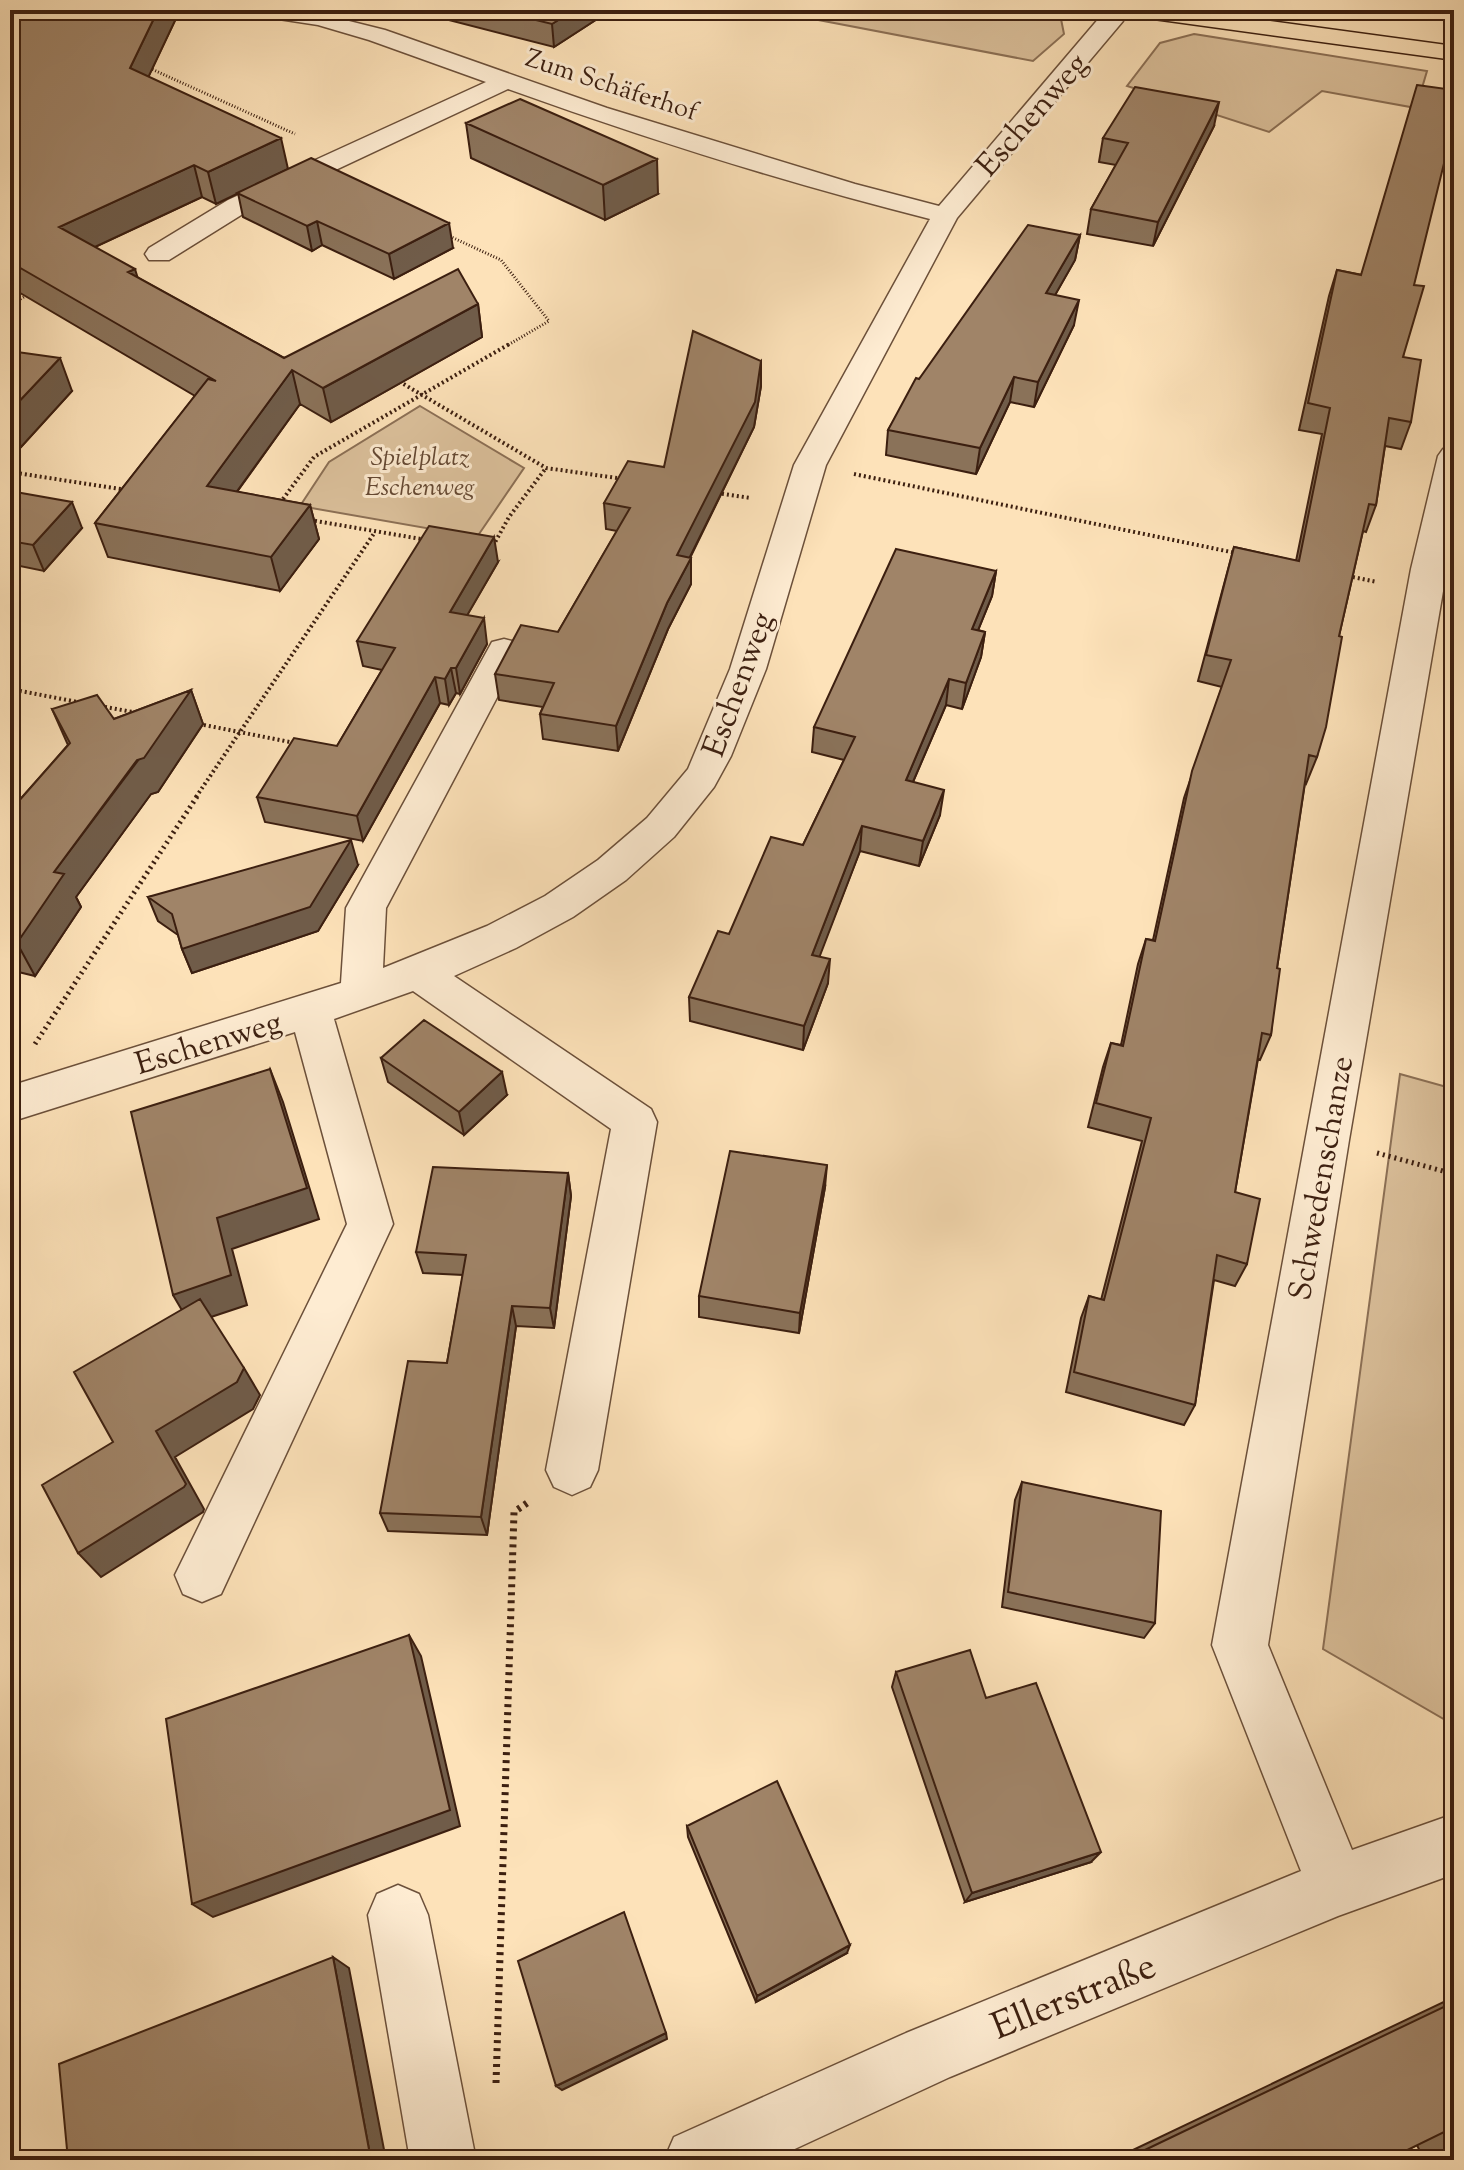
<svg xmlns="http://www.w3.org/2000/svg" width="1464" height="2170" viewBox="0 0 1464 2170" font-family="'Sorts Mill Goudy',serif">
	<rect width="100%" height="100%" fill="#fde2b9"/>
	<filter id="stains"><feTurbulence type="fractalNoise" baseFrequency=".0025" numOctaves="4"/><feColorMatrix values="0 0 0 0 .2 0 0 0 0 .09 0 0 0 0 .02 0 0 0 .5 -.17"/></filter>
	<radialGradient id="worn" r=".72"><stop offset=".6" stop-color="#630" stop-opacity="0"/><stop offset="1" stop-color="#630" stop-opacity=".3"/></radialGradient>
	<path fill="#dcc19c" stroke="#8c7056" stroke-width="2" d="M792,10h242l27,9 3,15 -31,27 -225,-43z
		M1194,34l233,37 -11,37 -94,-17 -53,41 -142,-46 33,-43z
		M420,406l104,62 -47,69 -177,-31 29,-44z
		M1400,1074l54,15v636l-131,-76z"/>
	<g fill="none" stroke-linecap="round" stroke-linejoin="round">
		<g stroke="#6c503a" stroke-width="3">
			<path id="minor" d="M250,10h55l80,20 222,78 248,76 84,22 167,-196h22l-5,11 -166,197 -131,247 -60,204 -35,87 -17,31 -40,50 -48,43 -53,37 -57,31 -62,28 197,133 6,13 -59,348 -8,17 -18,8 -18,-8 -8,-17 65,-341 -198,-138 -79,28 59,205 -172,370 -19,8 -19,-8 -8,-19 172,-351 -52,-192 -285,90v-36l331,-103 5,-75 146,-266 12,-3 12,3 6,8 -136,258 -3,60 104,-42 58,-30 53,-36 49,-42 41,-49 42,-100 64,-204 136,-246c-143,-36 -283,-80 -422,-130l-262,123 -77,48h-20l-4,-6 4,-6 79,-48 258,-118 -117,-42 -51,-15 -65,-10z
				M1454,447v80l-105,613 -81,505 84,205 102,-36v60l-116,42 -388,161 -179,83h-107l10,-23 232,-104 395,-162 -89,-226 199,-1076 27,-113 5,-7z
				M398,1885l21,9 9,21 48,245h-66l-42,-245 9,-21z"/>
		</g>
		<g stroke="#3c1f10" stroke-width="3">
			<path id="major" d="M1128,10h60l266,36v14l-315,-43z"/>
		</g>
		<path stroke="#3c1f10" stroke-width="3" stroke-dasharray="1 2" stroke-linecap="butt" d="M147,67l148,67
			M447,235l54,25 48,61 -41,24
			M10,305l19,-11"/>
		<path stroke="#3c1f10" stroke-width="4" stroke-dasharray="2 3" stroke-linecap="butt" d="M395,379l151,89 78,11
			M10,472l117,18
			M854,474l382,79
			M717,493l34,5
			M280,503l34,-46 197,-114
			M310,520l117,20
			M493,546l16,-29 37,-49
			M1348,576l29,6
			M10,689l73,14
			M100,706l38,7
			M199,724l96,19
			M196,797l179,-265"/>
		<path stroke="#3c1f10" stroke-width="5" stroke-dasharray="2 4" stroke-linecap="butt" d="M35,1044l163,-249
			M1377,1153l77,21"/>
		<path stroke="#3c1f10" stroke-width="7" stroke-dasharray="3 5" stroke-linecap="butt" d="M496,2083l18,-571 16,-11"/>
		<use href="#minor" fill="#feecd2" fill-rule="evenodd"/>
		<use href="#major" fill="#fde2b9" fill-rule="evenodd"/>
	</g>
	<path fill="#8a7259" stroke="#3c1f10" stroke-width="2" d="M10,10h170l-32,67 140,92 165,79 -59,31 -72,-34 -10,6 -69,-34 -5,-24 -22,11 -14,-7 -107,50 43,31 146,80 194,-54 4,33 -151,85 -31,-18 -63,88 73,13 9,34 -39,52 -172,-34 -13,-34 100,-127 -185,-109z
		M410,10h201l-57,37z
		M466,123l192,71 -53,26 -134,-62z
		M1214,126l-61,120 -66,-12 4,-25 25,-44 -17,-3 4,-24z
		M1080,235l-5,25 -20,35 19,30 -40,82 -24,-5 -34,72 -90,-19 2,-25 31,-51z
		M1337,270l77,15 -11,72 8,65 -10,27 -16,-3 -9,59 -10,27 -3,-1 -24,105 -22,121 -11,27 -1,-1 -28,185 -6,67 -11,25 -2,-1 -23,133 12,72 -12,22 -21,-6 -19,125 -11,20 -118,-33 15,-74 8,-22 12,4 41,-159 -54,-14 15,-60 8,-24 10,2 17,-81 8,-25 7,1 31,-142 38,-111 -24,-6 36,-134 62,14 26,-127 -23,-4 30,-134z
		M10,351l62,40 -51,56 -11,-2z
		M761,361v25l-7,41 -64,131 1,26 -23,45 -50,122 -75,-12 -3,-25 3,-7 -44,-7 -4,-26 63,-42 59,-101 -11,-2 -2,-26 60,-36z
		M10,491l72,37 -38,43 -34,-7z
		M498,562l-31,53 20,29 -27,50 -4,-1 -7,12 -9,-2 -77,138 -98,-19 -8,-25 80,-51 45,-76 -19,-4 -6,-25z
		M996,571l-4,25 -14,34 7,2 -4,25 -19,52 -16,-4 -33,77 27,33 -21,51 -59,-15 -41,105 9,27 -25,67 -113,-29 -1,-24 40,-63 74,-89 41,-85 -32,-8 2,-25z
		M191,690l12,34 -45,68 -7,2 -75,103 5,10 -46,69 -25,-6v-159l58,-66 -16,-36 62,10z
		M358,865l-40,66 -126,42 -10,-24 -4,-14 -20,-14 -10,-24z
		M381,1058l126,37 -43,40 -76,-53z
		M568,1173l3,23 -17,132 -38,-2 -29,209 -99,-4 -8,-18 67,-150 16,-88 -40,-2 -7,-21z
		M825,1187l-26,146 -100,-16v-21z
		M1022,1482l133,141 -11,15 -142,-31 13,-107z
		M896,1672l195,190 -126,40 -73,-215z
		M687,1826l160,127 -91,49 -68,-165z
		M1454,1997v163h-30l-7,-15 -30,15h-275z"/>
	<path fill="#705c49" stroke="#3c1f10" stroke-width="2" d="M158,10h22l-42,89 -8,-31z
		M574,10h37l-57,37 -2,-23z
		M1219,102l-5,24 -61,120 5,-24z
		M281,138l7,31 -72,35 -8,-32z
		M657,159l1,35 -53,26 -2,-35z
		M194,165l8,32 -133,62 -10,-32z
		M317,221l5,24 -10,6 -5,-25z
		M449,223l4,25 -59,31 -5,-25z
		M1080,235l-5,25 -33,58 4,-25z
		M135,269l10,33 -17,-30z
		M1079,300l-5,25 -40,82 4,-25z
		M478,304l4,33 -151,85 -8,-34z
		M60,358l12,33 -51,56 -11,-29v-7z
		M761,361v25l-7,41 -76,154 -1,-26z
		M292,370l8,34 -83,115 -10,-33z
		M1014,377l-4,25 -34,72 4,-26z
		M72,502l10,26 -38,43 -11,-26z
		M310,505l9,34 -39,52 -9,-34z
		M494,537l4,25 -44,76 -4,-26z
		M691,558v26l-23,45 -50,122 -2,-25 51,-123z
		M996,571l-4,25 -24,59 4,-26z
		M484,618l3,26 -27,50 -4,-26z
		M985,632l-4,25 -19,52 4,-26z
		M451,668l5,25 -7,12 -4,-26z
		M435,677l5,26 -77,138 -6,-25z
		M949,679l-3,26 -43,100 3,-25z
		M191,690l12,34 -45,68 -7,2 -75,103 5,10 -46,69 -18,-33 37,-71z
		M944,790l-4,25 -21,51 4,-25z
		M862,826l-2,25 -49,128 1,-24z
		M351,840l7,25 -40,66 -126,42 -10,-24z
		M830,959l-2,24 -25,67 1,-24z
		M270,1069l13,33 36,117 -87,30 15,56 -57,19 -17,-29 44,-77z
		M502,1072l5,23 -43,40 -5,-23z
		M827,1165l-2,22 -26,146 1,-20z
		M568,1173l3,23 -17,132 -4,-20z
		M512,1306l4,20 -29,209 -6,-18z
		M244,1368l16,27 -7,14 -78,48 29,52 -1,3 -102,65 -23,-24 78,-122z
		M409,1635l12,21 39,170 -247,91 -21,-13z
		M1101,1852l-10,10 -126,40 7,-9z
		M850,1945l-3,8 -91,49 1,-6z
		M333,1957l16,11 37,192h-15z
		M666,2033l1,6 -105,51 -6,-4z"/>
	<path fill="#a08468" stroke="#3c1f10" stroke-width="2" d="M10,10h148l-28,58 151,70 -73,34 -14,-7 -135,62 76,42 -7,3 156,86 174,-89 20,35 -155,84 -31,-18 -85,116 103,19 -39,52 -176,-34 113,-144 8,2 -206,-119z
		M495,10h79l-22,14z
		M1417,85l37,5v33l-40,162 10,1 -21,71 18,3 -10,62 -22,-4 -13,87 -7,-1 -30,132 3,1 -16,90 -9,30 -8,-2 -32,213 3,1 -9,66 -9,-2 -27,159 25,7 -13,65 -30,-9 -22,150 -121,-33 15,-76 15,4 47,-182 -55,-15 15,-60 12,3 23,-107 9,2 37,-170 39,-111 -25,-5 28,-108 65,14 31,-153 -22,-5 29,-133 24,5z
		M1135,87l84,15 -61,120 -67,-13 37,-66 -25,-5z
		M520,99l137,60 -54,26 -137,-62z
		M311,158l138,65 -60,31 -72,-33 -10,5 -70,-33z
		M1028,225l52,10 -34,58 33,7 -41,82 -24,-5 -34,71 -92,-18 28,-52 3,1z
		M693,331l68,30 -6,41 -78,153 14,3 -24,45 -51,123 -76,-12 14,-31 -59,-9 26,-49 37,7 72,-124 -26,-5 24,-42 36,6z
		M10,351l50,7 -50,53z
		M10,491l62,11 -39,43 -23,-4z
		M429,526l65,11 -44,75 34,6 -28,50h-5l-6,11 -10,-2 -78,139 -100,-19 37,-59 43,8 58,-98 -38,-7z
		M896,549l100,22 -24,58 13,3 -19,51 -17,-4 -43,101 38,10 -21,51 -61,-15 -50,129 18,4 -26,67 -115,-29 29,-66 11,3 42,-97 32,8 52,-108 -41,-10z
		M191,690l-47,68 -7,2 -83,112 10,2 -47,69 -7,-1v-131l60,-68 -18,-34 45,-14 17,24z
		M351,840l-41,67 -128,42 -10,-35 -24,-17z
		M424,1020l78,52 -43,40 -78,-54z
		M270,1069l37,119 -90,30 14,57 -58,20 -42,-183z
		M730,1151l97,14 -27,148 -101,-17z
		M433,1167l135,6 -18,135 -38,-2 -31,211 -101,-4 28,-152 39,2 19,-108 -50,-3z
		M200,1299l44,69 -7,14 -81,49 30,53 -2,3 -106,66 -36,-68 71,-43 -39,-70z
		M1022,1482l139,29 -6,112 -147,-31z
		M409,1635l41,175 -258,94 -26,-185z
		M970,1650l16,48 50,-15 65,169 -129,41 -76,-221z
		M777,1781l73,164 -93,51 -70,-170z
		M624,1912l42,121 -110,53 -38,-125z
		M333,1957l38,203h-303l-9,-96z
		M1454,2002v143l-8,-14 -59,29h-263z"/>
	<g text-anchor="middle" stroke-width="6" stroke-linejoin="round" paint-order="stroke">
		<g font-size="26" fill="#3c1f10" stroke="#feecd2">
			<text transform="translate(612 84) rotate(18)" y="9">Zum Schäferhof</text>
		</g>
		<g font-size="26" font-style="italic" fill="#644833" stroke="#feecd2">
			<text x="420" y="465">Spielplatz<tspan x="420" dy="30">Eschenweg</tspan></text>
		</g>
		<g font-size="32" fill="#3c1f10" stroke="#feecd2">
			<text transform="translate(1031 114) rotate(-49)" y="11">Eschenweg</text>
			<text transform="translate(737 684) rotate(-70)" y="11">Eschenweg</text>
			<text transform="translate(208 1042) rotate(-17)" y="11">Eschenweg</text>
			<text transform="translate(1320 1178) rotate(-80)" y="11">Schwedenschanze</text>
		</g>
		<g font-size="38" fill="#3c1f10" stroke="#feecd2">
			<text transform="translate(1073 1995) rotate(-22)" y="13">Ellerstraße</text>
		</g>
	</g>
	<rect width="1464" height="2170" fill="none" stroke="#fde2b9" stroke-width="40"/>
	<rect x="12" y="12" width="1440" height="2146" fill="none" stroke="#3c1f10" stroke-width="4"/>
	<rect x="20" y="20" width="1424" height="2130" fill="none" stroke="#3c1f10" stroke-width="2"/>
	<rect width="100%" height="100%" filter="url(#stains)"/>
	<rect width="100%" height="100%" fill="url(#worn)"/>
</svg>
